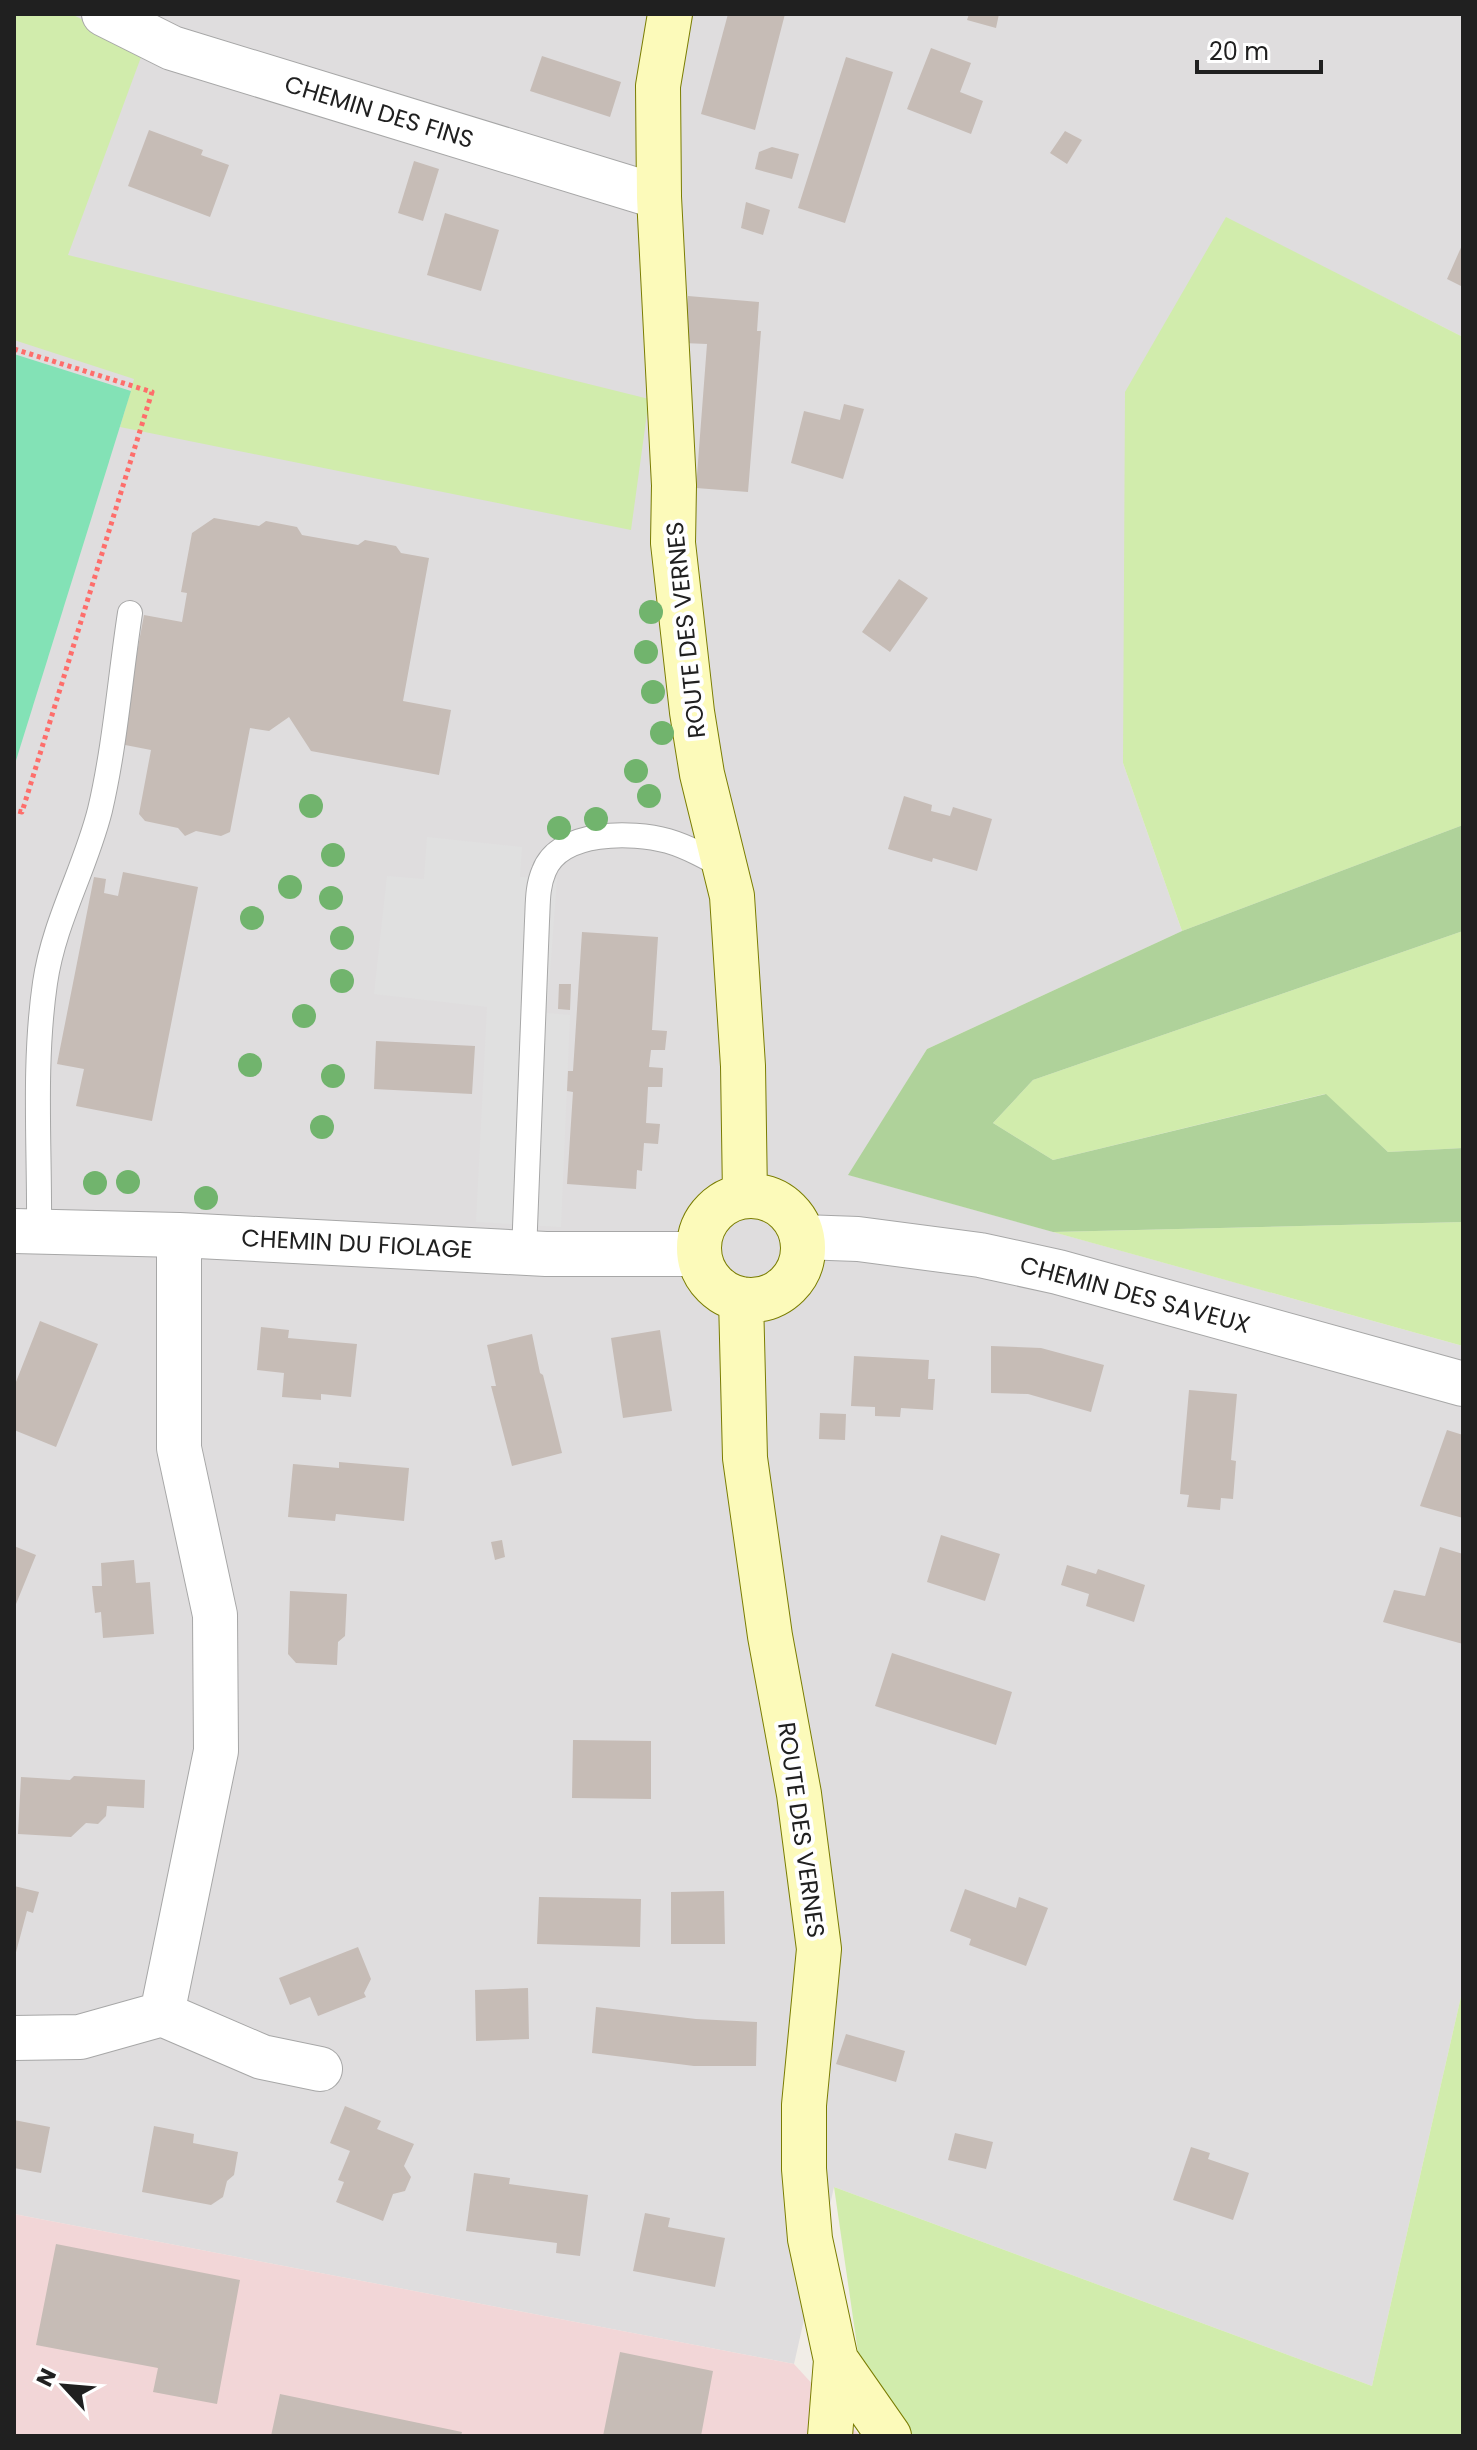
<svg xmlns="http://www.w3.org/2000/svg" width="1477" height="2450" viewBox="0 0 1477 2450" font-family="Poppins,sans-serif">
	<rect width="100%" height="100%" fill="#f1ede7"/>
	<path fill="#dfddde" d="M14,14h1449v323l-237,-119 -103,545 59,168 -255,118 -78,126 614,171v642l-91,398 -538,-199 -40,177 -780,-150z"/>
	<path fill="#f2d6d7" d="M14,2214l780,150 66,72h-846z"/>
	<path fill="#d1ecac" d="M14,14h57l73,35 -76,206 581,144 -18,131 -511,-103 14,-48 -120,-39z
		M1226,217l237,120v488l-281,106 -59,-168 2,-371z
		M1463,931v217l-75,4 -63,-58 -272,66 -60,-37 40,-43z
		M1463,1222v124l-410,-114z
		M1463,1988v448h-556l-49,-84 -24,-165 538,199z"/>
	<path fill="#afd29a" d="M1463,825v106l-430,149 -40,43 60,37 273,-66 62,58 75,-4v74l-410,10 -205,-57 79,-126 255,-118z"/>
	<path fill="#83e2b6" d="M14,354l117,37 -117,376z"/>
	<path fill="#e0e0e0" d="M427,837l95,10 -2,30 37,2 -10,134 23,2 -9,212 -85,-5 11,-215 -113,-13 13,-118 37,3z"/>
	<path fill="#c6bcb6" d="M728,14h57l-30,116 -54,-16z
		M969,14h30l-3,14 -29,-8z
		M931,48l40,15 -11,29 23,9 -12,33 -64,-25z
		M542,56l79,26 -11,35 -80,-26z
		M846,57l47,15 -48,151 -47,-15z
		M149,130l54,20 -2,5 28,10 -19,52 -82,-31z
		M1065,131l17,9 -15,24 -17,-11z
		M772,147l27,7 -7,25 -37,-10 4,-17z
		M414,161l25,8 -16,52 -25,-8z
		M746,202l24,8 -7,25 -22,-7z
		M445,213l54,17 -18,61 -54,-16z
		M1463,243v44l-16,-8z
		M688,296l71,6 -2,29h4l-13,161 -52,-4 11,-144 -24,-1z
		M844,404l20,5 -21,70 -52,-16 13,-52 36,9z
		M214,518l45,8 7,-5 31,6 5,8 56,10 7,-5 31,6 5,7 28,5 -26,143 48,9 -12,65 -128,-24 -22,-34 -20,14 -19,-3 -20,104 -9,4 -25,-5 -11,5 -7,-8 -33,-7 -6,-7 12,-64 -31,-6 24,-129 38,7 5,-29 -6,-1 11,-59z
		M899,579l29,19 -38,54 -28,-20z
		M904,796l28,9 -1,6 19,5 3,-9 39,12 -15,52 -44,-13 -1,4 -44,-13z
		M123,872l75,15 -46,234 -76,-15 8,-37 -27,-5 37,-187 12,2 -2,14 14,3z
		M582,932l76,5 -6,93 15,1 -2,19h-14l-2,17 14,1 -1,19h-14l-2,36 14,1 -2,20 -14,-1 -2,28 -5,-1 -1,19 -69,-5 6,-92 -6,-1 1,-20h5z
		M559,984h12l-1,26 -12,-1z
		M376,1041l99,5 -3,48 -98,-5z
		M40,1321l58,23 -42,103 -42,-17v-43z
		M261,1327l28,3 -1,8 69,6 -6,53 -30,-3v6l-39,-3 2,-24 -27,-3z
		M660,1330l12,81 -49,7 -12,-80z
		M532,1334l8,39 3,2 19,78 -50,13 -21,-80h5l-9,-41z
		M991,1346l50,2 63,17 -13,47 -63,-18 -37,-1z
		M854,1356l75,4 -1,19h7l-2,31 -32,-2 -1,9 -25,-1v-9l-24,-1z
		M1189,1390l48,4 -6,66 5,1 -3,38 -12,-1 -1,12 -33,-3 2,-12 -9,-1z
		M820,1413l26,1 -1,26 -26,-1z
		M1447,1430l16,5v83l-43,-12z
		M339,1462l70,6 -5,53 -68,-7 -1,7 -47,-4 5,-53 46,4z
		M941,1535l59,19 -15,47 -58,-19z
		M502,1540l3,17 -10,3 -4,-18z
		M14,1546l22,9 -22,54z
		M1440,1547l23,7v90l-80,-22 11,-32 31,6z
		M134,1560l2,23 14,-1 4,52 -51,4 -2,-26 -6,1 -3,-27h10l-1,-23z
		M1067,1565l29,9 2,-5 47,16 -11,37 -48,-16 3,-12 -28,-9z
		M290,1591l57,3 -2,42 -7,6 -1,23 -41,-2 -8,-9z
		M892,1653l120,39 -16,53 -121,-39z
		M573,1740l78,1v58l-79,-1z
		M74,1776l71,4 -1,28 -37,-2 -1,10 -8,8 -12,-1 -15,14 -53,-3 3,-57 49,3z
		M14,1886l25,6 -6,21 -6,-2 -12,45z
		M965,1889l51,19 3,-11 29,11 -22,58 -57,-21 2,-6 -21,-8z
		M724,1891l1,53h-54v-52z
		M539,1897l102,2 -1,48 -103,-3z
		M358,1947l13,32 -7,14 2,4 -48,19 -8,-19 -20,8 -11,-27z
		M528,1988l1,51 -53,2 -1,-51z
		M596,2007l100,12 61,3 -1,44h-62l-102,-13z
		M846,2034l59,17 -9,31 -60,-18z
		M345,2106l36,15 -4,8 37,15 -10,22 7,11 -6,14 -12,3 -10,27 -47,-19 8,-20 -6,-2 12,-29 -20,-8z
		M14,2120l36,7 -9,46 -27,-5z
		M154,2126l40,8 -1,9 45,9 -4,23 -7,6 -4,16 -12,8 -69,-13z
		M955,2133l38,9 -7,27 -38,-9z
		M1191,2147l19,6 -2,6 41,14 -16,47 -60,-20z
		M474,2173l36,5 -1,6 79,11 -8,61 -24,-3 1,-10 -91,-12z
		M645,2213l25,5 -2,9 57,11 -10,49 -82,-16z
		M56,2244l184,36 -23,124 -64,-12 5,-24 -122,-23z
		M620,2352l93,19 -12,65h-98z
		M280,2394l182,38 -1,4h-190z"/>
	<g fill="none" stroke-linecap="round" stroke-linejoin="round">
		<g stroke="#a7a7a7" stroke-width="26">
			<path id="lane" d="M39,1232c1,-83 -6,-166 6,-249 9,-62 40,-113 55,-173 15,-64 20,-132 30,-197
				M524,1253l13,-332c1,-17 0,-34 7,-50 16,-41 88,-40 124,-30 20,6 38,16 56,26"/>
		</g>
		<g stroke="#a7a7a7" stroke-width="46">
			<path id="street" d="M104,14l68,34 487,149
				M14,1231l165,4 367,19h153
				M802,1237l56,2 122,16 78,17 405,112
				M162,2014l100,43 58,12
				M14,2038l66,-1 82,-23 54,-263 -1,-136 -36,-167v-213"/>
		</g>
		<g stroke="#7a7d02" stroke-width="46">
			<path id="secondary" d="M670,14l-12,72 1,111 15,288 -1,58 19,169 10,62 30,122 11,170 2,130
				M699 1248a52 52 0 1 1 104 0a52 52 0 1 1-104 0Z
				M741,1299l4,159 25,178 29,158 20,155 -15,156v64l6,70 26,121 -6,76
				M836,2360l53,76"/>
		</g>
		<path stroke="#fe6e6b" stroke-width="5" stroke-dasharray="4 4" stroke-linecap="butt" d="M14,349l138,43 -130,420 -8,-2"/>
		<use href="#lane" stroke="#fff" stroke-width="24"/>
		<use href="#street" stroke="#fff" stroke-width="44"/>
		<use href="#secondary" stroke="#fcfaba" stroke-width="44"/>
	</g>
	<g fill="#71b46d">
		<circle cx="651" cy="612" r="12"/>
		<circle cx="646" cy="652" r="12"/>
		<circle cx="653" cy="692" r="12"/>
		<circle cx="662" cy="733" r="12"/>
		<circle cx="636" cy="771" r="12"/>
		<circle cx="649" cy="796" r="12"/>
		<circle cx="311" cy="806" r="12"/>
		<circle cx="596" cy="819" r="12"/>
		<circle cx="559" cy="828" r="12"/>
		<circle cx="333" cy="855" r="12"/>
		<circle cx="290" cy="887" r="12"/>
		<circle cx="331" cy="898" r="12"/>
		<circle cx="252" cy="918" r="12"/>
		<circle cx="342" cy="938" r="12"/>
		<circle cx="342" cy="981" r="12"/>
		<circle cx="304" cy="1016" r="12"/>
		<circle cx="250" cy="1065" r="12"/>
		<circle cx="333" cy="1076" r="12"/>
		<circle cx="322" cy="1127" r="12"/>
		<circle cx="128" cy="1182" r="12"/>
		<circle cx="95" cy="1183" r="12"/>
		<circle cx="206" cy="1198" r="12"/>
	</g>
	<g text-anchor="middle" stroke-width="8" stroke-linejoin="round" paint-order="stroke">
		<g font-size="24" fill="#202020" stroke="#fff">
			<text transform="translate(379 112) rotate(17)" y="8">CHEMIN DES FINS</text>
			<text transform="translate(686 630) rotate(-96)" y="8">ROUTE DES VERNES</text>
			<text transform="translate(357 1244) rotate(3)" y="8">CHEMIN DU FIOLAGE</text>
			<text transform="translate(1135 1295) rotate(15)" y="8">CHEMIN DES SAVEUX</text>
			<text transform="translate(801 1830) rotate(82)" y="8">ROUTE DES VERNES</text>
		</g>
	</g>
	<rect width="1477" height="2450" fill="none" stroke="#202020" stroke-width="32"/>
	<g transform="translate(64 2386) rotate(296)" stroke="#ffffff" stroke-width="6" paint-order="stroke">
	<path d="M0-6L14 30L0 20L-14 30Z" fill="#202020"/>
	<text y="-12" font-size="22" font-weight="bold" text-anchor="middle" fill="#202020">N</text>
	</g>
	<path d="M1197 60v12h124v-12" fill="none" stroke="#202020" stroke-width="4"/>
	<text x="1209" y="60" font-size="24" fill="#202020" stroke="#ffffff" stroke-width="6" paint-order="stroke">20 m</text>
</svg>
